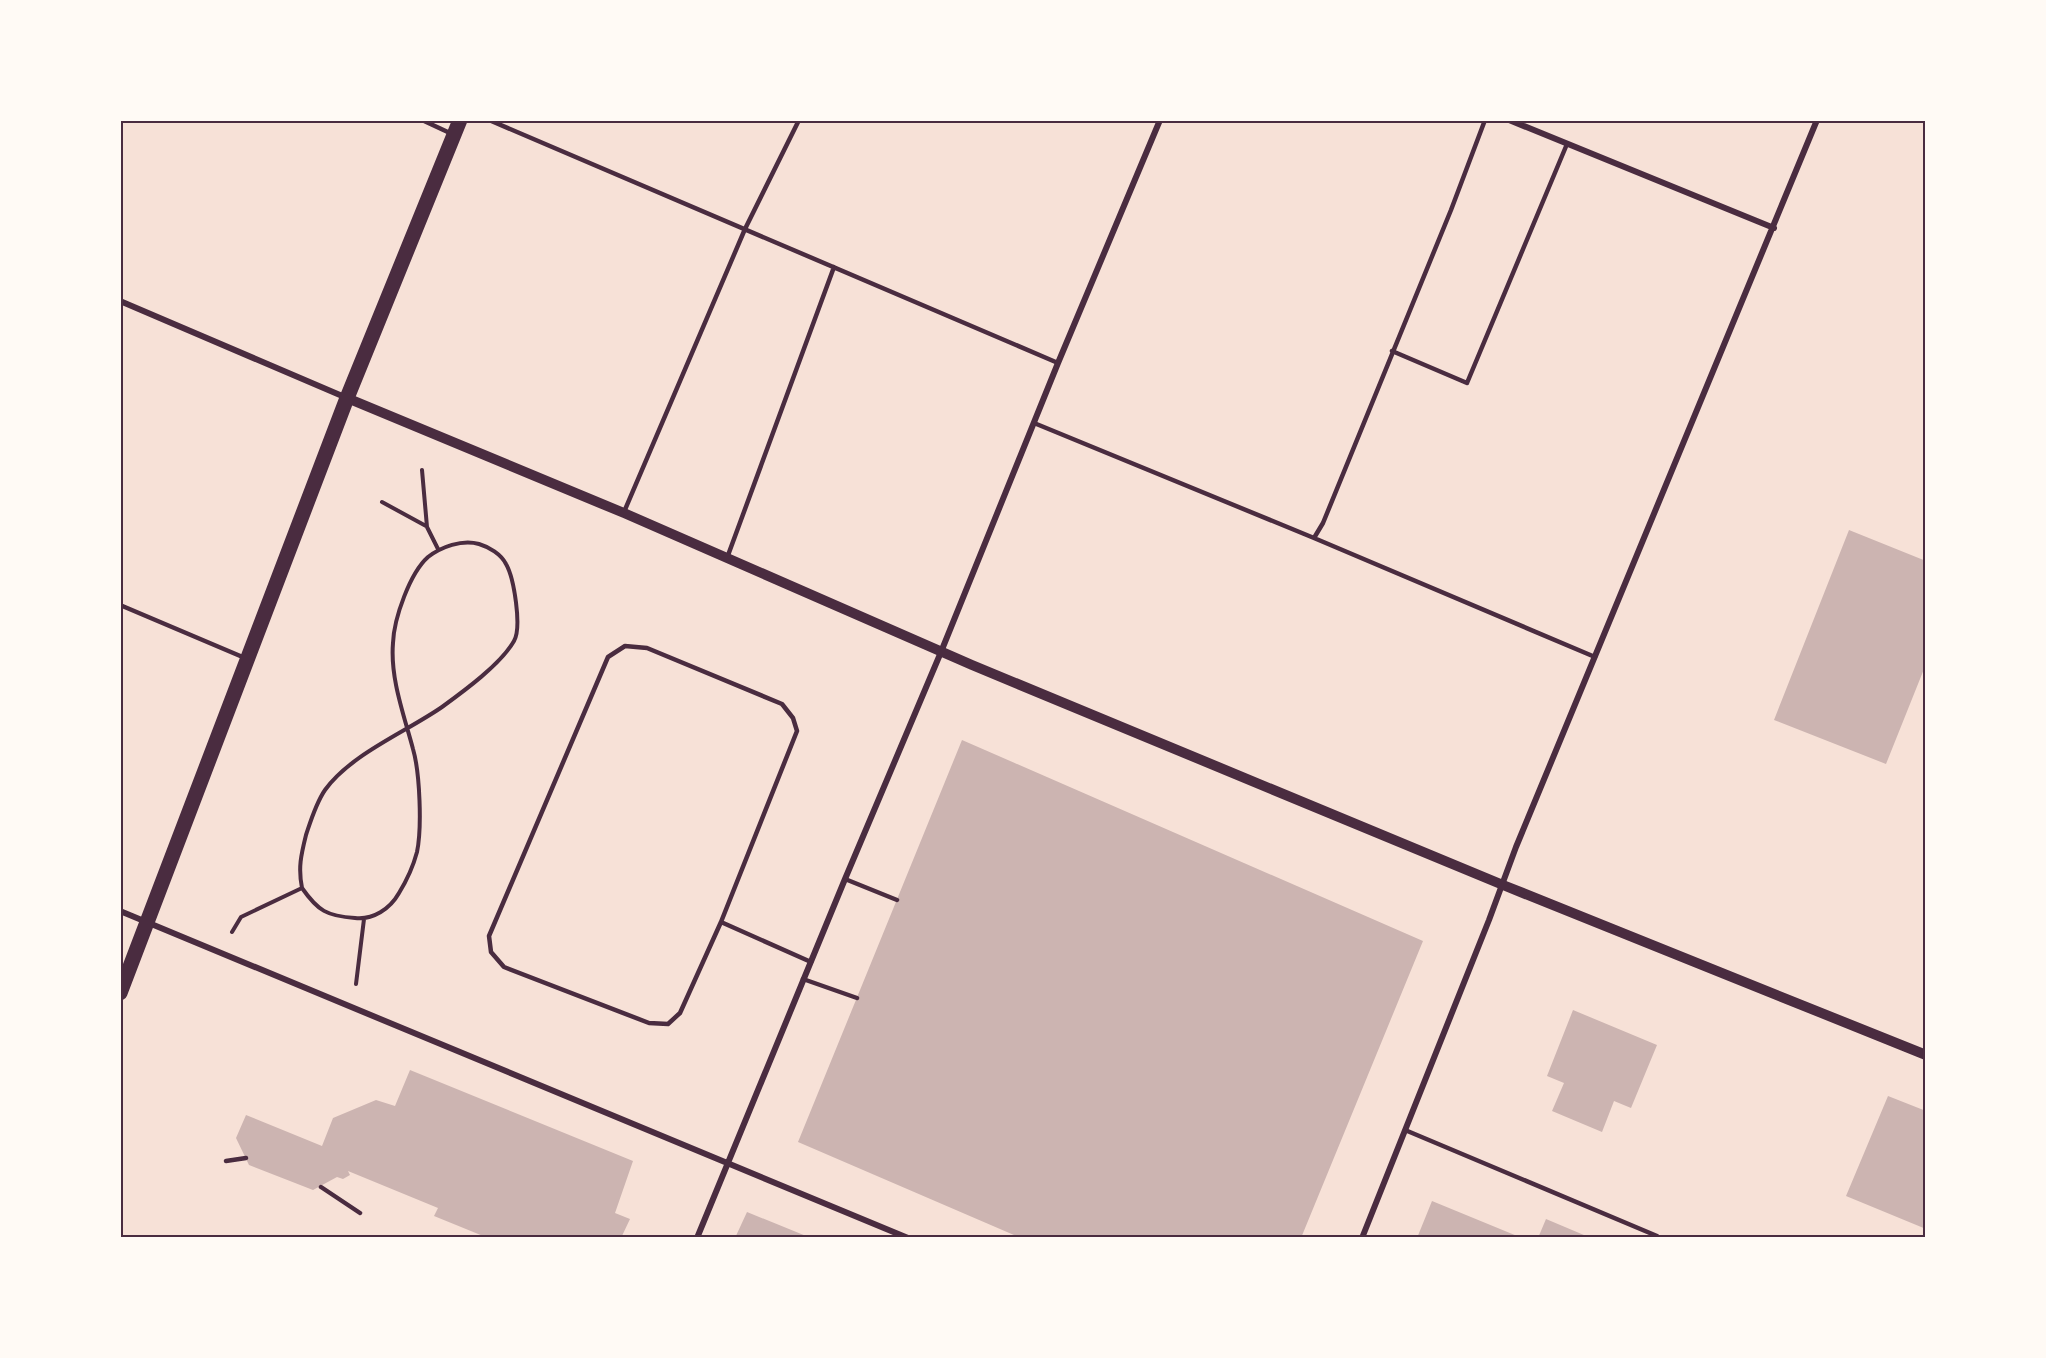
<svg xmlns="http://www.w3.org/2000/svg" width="2046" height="1358" viewBox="0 0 2046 1358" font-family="Mulish,sans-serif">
	<rect width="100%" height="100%" fill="#f7e1d7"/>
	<path fill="#ccb4b1" d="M1849,530l77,31v103l-40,100 -112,-44z
		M962,740l461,201 -122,297h-280l-223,-96z
		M1573,1010l84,35 -26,63 -17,-7 -12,31 -50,-21 12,-28 -17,-7z
		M410,1070l223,91 -18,52 15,6 -9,19h-133l-54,-22 4,-8 -90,-37 2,4 -7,4 -6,-2 -24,13 -64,-25 -13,-27 10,-23 76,31 11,-28 43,-18 19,6z
		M1888,1096l38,15v118l-80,-33z
		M1432,1201l90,37h-105z
		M747,1212l64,26h-76z
		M1546,1219l45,19h-53z"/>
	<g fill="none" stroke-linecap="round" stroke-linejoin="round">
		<path stroke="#4a2c40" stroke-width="4" d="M422,470l5,57 11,22
			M382,502l44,24
			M232,932l9,-15 61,-29c-4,-20 -1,-33 4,-53 5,-15 10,-32 19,-45 26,-36 81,-58 117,-83 22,-16 59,-43 72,-66 8,-14 0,-63 -8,-77 -5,-10 -17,-17 -27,-20 -17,-5 -38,3 -51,13 -18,16 -34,61 -35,86 -3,35 11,72 20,106 7,24 9,79 4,103 -4,15 -10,28 -18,41 -9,16 -26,27 -44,25 -28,-2 -37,-7 -53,-30
			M356,984l8,-65"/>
		<path stroke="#4a2c40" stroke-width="4.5" d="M422,120l30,14
			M489,120l569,243
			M1392,351l75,32 100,-239
			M1034,423l280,115 9,-15 128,-313 34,-90
			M624,512l121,-283 54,-109
			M1314,538l281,119
			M727,558l107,-291
			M120,605l125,53
			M845,879l52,21
			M721,922l76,-191 -4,-13 -11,-14 -135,-56 -22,-2 -17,11 -119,279 2,16 13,15 145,56 19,1 12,-11 41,-91 90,40
			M803,979l54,19
			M1405,1130l252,106
			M226,1161l20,-3
			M321,1187l39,26"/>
		<path stroke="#4a2c40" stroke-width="6" d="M1509,120l265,108
			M120,301l227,97
			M120,911l788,327
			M697,1238l148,-359 96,-227 117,-289 102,-243
			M1362,1238l127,-318 27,-73 301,-727"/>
		<path stroke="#4a2c40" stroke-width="10" d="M347,398l277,115 348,152 531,220 423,170"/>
		<path stroke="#4a2c40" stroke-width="15" d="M120,993l227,-595 113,-278"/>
	</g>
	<rect width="2046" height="1358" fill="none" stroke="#fffaf5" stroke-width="243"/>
	<rect x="122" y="122" width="1802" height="1114" fill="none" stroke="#4a2c40" stroke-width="2"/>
</svg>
